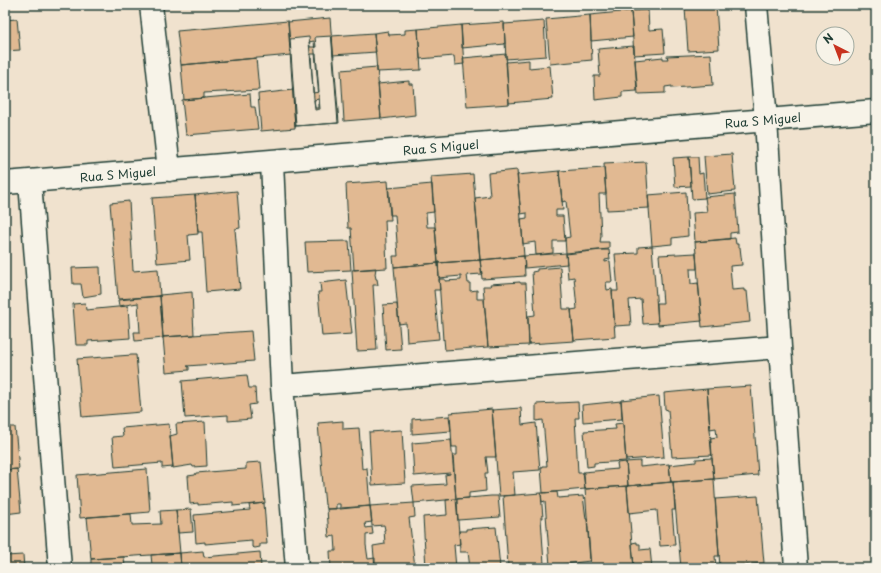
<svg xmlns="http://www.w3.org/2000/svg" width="881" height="573" viewBox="0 0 881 573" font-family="'Playpen Sans',sans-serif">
	<rect width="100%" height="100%" fill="#f0e2ce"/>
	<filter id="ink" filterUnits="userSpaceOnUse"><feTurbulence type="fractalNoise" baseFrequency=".025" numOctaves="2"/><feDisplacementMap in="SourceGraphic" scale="8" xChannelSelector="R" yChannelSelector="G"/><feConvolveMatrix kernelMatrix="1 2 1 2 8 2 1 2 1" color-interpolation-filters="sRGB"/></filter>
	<g filter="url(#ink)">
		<path fill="#e1b992" stroke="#1f3d34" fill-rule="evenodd" d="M716,6l3,43 -31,2 -3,-43z
			M648,10l1,20 14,-1 2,24 -31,2 -3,-44z
			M631,11l2,26 -42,4 -1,-26z
			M590,15l2,45 -42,4 -4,-45z
			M330,18l8,105 -43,3 -7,-104zM314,41l6,68 -5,1 -6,-68z
			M17,19l3,31 -15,1v-31z
			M288,21l3,34 -110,10 -4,-34z
			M544,21l2,35 -40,3 -2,-35z
			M504,22l1,22 -43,4 -1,-23z
			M461,25l3,39 -9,1 -1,-9 -34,3 -2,-30z
			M418,29l3,41 -44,2 -3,-39 14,-2 1,4 16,-1v-4z
			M374,33l2,19 -43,3 -1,-19z
			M332,36l7,87 -43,3 -6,-87 19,-2 1,10h6l-1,-10zM311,54h5l3,38 -6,1zM319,99v9h-4l-1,-8z
			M634,46l3,45 -15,1v5l-27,3 -1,-24h6l-2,-27z
			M506,54l3,50 -42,3 -4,-49z
			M711,54l2,31 -41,3v-2l-7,1v6l-27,1 -3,-34 28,-3v2h5l-1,-3z
			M256,58l3,32 -55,3v5l-20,2 -3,-35z
			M529,60v8l21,-2 3,33 -44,4 -3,-41z
			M377,67l4,51 -37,3 -3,-51z
			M409,81v3h4l2,31 -34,4 -3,-35z
			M293,90l2,38 -34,3 -3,-37z
			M250,94l1,13h4l3,22 -72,6 -4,-35z
			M732,154l3,37 -28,3 -3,-38z
			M689,157h9l1,17 4,-1 2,25 -13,1z
			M689,157l2,29 -16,1 -2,-29z
			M646,162l3,46 -42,2 -3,-46z
			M604,168l2,26h-7l2,42 -1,6h9v7l-43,4 -1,-15 5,-1 -4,-36 -4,1 -3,-31z
			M517,170l7,86 -44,4 -5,-62 15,-2 -2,-23z
			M559,171l4,39h-7v6h7l2,25h-12v12l-17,2 -1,-13 -12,2 -2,-25 6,-1v-5l-6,1 -4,-39z
			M473,174l7,86 -42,3 -7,-86z
			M388,181l3,39h-6l2,48 -33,2 -3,-42h-3l-2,-44z
			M432,184l2,28 -8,1 1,14h8l3,36 -44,4 -1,-11h5l-3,-41h-5l-2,-27z
			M237,191l3,37 -5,1 5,60 -34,3 -4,-60h-4l-3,-37z
			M686,192l2,44 -16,2v6l-20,2 -4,-51z
			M735,194l3,38 -8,1v6l-35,3 -2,-29 14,-1 -2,-15z
			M195,195l3,39 -10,1 2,25 -33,3 -5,-65z
			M129,201l4,70 25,-2 2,27 -42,3 -8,-96z
			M735,238l1,6h2v3h2l2,18 -12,1 2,24 12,-1v2h3l3,31 -48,5 -7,-85z
			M349,241l2,29 -44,2 -2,-30z
			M652,246l6,77 -15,1 -2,-25 -12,1 2,25 -16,1 -3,-35h6l-3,-37 23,-1v-6z
			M601,250h8l1,9 -5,1v2l5,-1 2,21h-6l1,8 5,-1 3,48 -41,3 -3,-30 6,-1 -3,-32 -6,1 -2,-24z
			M566,253l1,11 -42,4 -1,-12z
			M696,253l1,16h-7l1,15 7,-1 4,38 -44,4 -1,-22h6l-4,-48z
			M524,256l1,20 -43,3 -2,-19z
			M480,260l2,14 -15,1 1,8h2v8l7,-1v9h7l4,48 -43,3 -1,-11 -1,1 -4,-61h6v2l16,-1v-4l-22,2 -1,-15z
			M438,263l2,27h-6l5,49 -32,3 -1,-19 -7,1 -5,-57z
			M100,267l1,27 -18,3 -2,-13h-8l-1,-16z
			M560,267l3,42h8l3,32 -45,3 -1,-28 7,-1 -3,-43 5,-1v-2z
			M376,268l-1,6 1,5h1l1,6h-5l4,65 -20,1 -5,-81z
			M346,280l6,54 -30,2 -4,-44h3l-1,-9z
			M520,282v1h6l3,62 -41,2 -5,-61h8l-1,-2z
			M192,292l2,43 -31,2 -3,-42z
			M160,296l3,42 -28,3 -1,-9h6l-2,-29 -19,3 -1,-6z
			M85,303l1,7 42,-4 2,32 -42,3v4h-12l-3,-41z
			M397,304l4,45 -15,1 -3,-45z
			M251,331l3,30 -67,5 2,1v3l-23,2 -3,-35z
			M132,355h4l5,57 -59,5 -5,-58z
			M247,375l2,13h6l1,16 -7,1 2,14 -23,2v-6l-43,3 -3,-37z
			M751,386l7,89 -44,4 -4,-41 7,-1 -1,-9 -6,1 -3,-40z
			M707,389l5,66 -40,2 -4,-47 -3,-1 -1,-16z
			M659,396l5,61 -38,3 -5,-60z
			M621,401l1,18 -39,3 -1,-17z
			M578,402l1,16h-4l3,55h6l1,16 -42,4 -2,-25h1v-2h5l-4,-46 -7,1v-17z
			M521,408l1,17 14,-2 4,47 -27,2 2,23 -16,1 -7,-86z
			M492,409l4,48h-10l2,16h-3l1,18 -17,2v5l-13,1 -3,-44h4v-8h-5l-2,-34z
			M449,416l2,15 -39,3v-15z
			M343,421v8l16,-1 3,41 5,-1 3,38 -30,3v-5h-4v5h-9l-1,-4h-1l-2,-20 -5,-62z
			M205,422l2,44 -14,1 -1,-2 -19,3 -3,-32 7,-2 -1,-10z
			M623,423l3,38 -32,2v3l-7,1 -3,-36 32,-2 -1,-5z
			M169,424l4,43 -11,1v-5l-47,4 -3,-30 11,-1 -1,-8z
			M5,427h10l4,42 -14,1z
			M402,430l3,53 -33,2 -3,-53z
			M451,440l5,59 -42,4 -2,-17 34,-2 -1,-9 5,-1v-1l-36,3 -2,-33z
			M712,458l2,21 -43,3 -2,-17 27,-3v-3z
			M640,461v6l29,-3 2,18 -43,4 -2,-24z
			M261,462l4,41 -32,3v-4l-35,3v-2l-8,1 -2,-28 7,-1 1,-2 50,-4v-6z
			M626,462l2,24 -43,3 -2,-17 35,-3 -1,-6z
			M17,469l4,43 -16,2v-44z
			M147,469l3,43 -70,6 -3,-43z
			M714,479l5,77h-4l1,12h-35l-8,-86z
			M673,482l2,28h-3l3,35 -15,1 -3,-36 -28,3 -2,-27z
			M627,486l7,82h-43l-6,-79z
			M557,492l1,6 25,-2 3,23h1l3,42 -40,5 -5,-65 -3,1 -1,-9z
			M541,493l2,25h-2l3,46 4,-1v5h-43l-1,-2h4l-5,-70z
			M491,496h7l2,21 -42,3 -1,-21z
			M758,496l6,67 -44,4 -5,-68z
			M456,499l4,45 -6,1 2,23h-14l-1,-2 -15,2 -3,-51 24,-2 -1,-15z
			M264,503l3,41h-7v3l-5,1 -3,-1v-7l-47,4v-2l-9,1 -2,-28 56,-5 -1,-5z
			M414,503l1,14 -6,1 6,49 -9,1h-31l-2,-22 12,-2 -1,-14h1l-1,-5 -12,1 -2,-20z
			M370,506l2,16 -7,1 1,5 6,-1 1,7 -7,1v10l2,14 7,-1v10h-44l-1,-17h6l-1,-15 -6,1 -2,-28z
			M191,509l2,23 -15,1 -2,-23z
			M176,510l4,43 -89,6 -4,-42 44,-3 1,11 29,-1 -1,-13z
			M5,514h1l2,30h-3z
			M496,527l4,41h-30l-2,-16h-8l-1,-21h7v-2z
			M637,542v2h3v6l10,-1 2,19h-18l-2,-25z
			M203,551l1,6 56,-5 1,16h-80l-1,-15z
			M180,553l1,15h-90v-9l33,-2 1,10 27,-2 -1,-10z
			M23,555l1,13h-19v-12z"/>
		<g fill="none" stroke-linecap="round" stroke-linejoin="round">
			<g stroke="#1f3d34" stroke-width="25">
				<path id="minor" d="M151,5l18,165
					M756,5l10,115 14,227 16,221
					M272,162l10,224 15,182
					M30,182l30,386
					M5,183l871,-72
					M282,386l498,-39"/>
			</g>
			<use href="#minor" stroke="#f7f3e8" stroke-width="22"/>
		</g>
	</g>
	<g text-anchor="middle" stroke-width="4" stroke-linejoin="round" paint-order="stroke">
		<g font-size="12" fill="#1f3d34" stroke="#f7f3e8">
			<text transform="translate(763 121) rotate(-5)" y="4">Rua S Miguel</text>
			<text transform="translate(441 148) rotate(-5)" y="4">Rua S Miguel</text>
			<text transform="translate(118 175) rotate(-5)" y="4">Rua S Miguel</text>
		</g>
	</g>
	<rect width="881" height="573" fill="none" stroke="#f7f3e8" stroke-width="20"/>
	<rect x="10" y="10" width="861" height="553" fill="none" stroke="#1f3d34" stroke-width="1.5" filter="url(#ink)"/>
	<g transform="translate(835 46) rotate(318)"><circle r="19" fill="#f7f3e8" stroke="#a1aaa0"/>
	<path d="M0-3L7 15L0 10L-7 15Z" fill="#c8321e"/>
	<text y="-6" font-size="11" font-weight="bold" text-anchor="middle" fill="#1f3d34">N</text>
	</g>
</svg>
